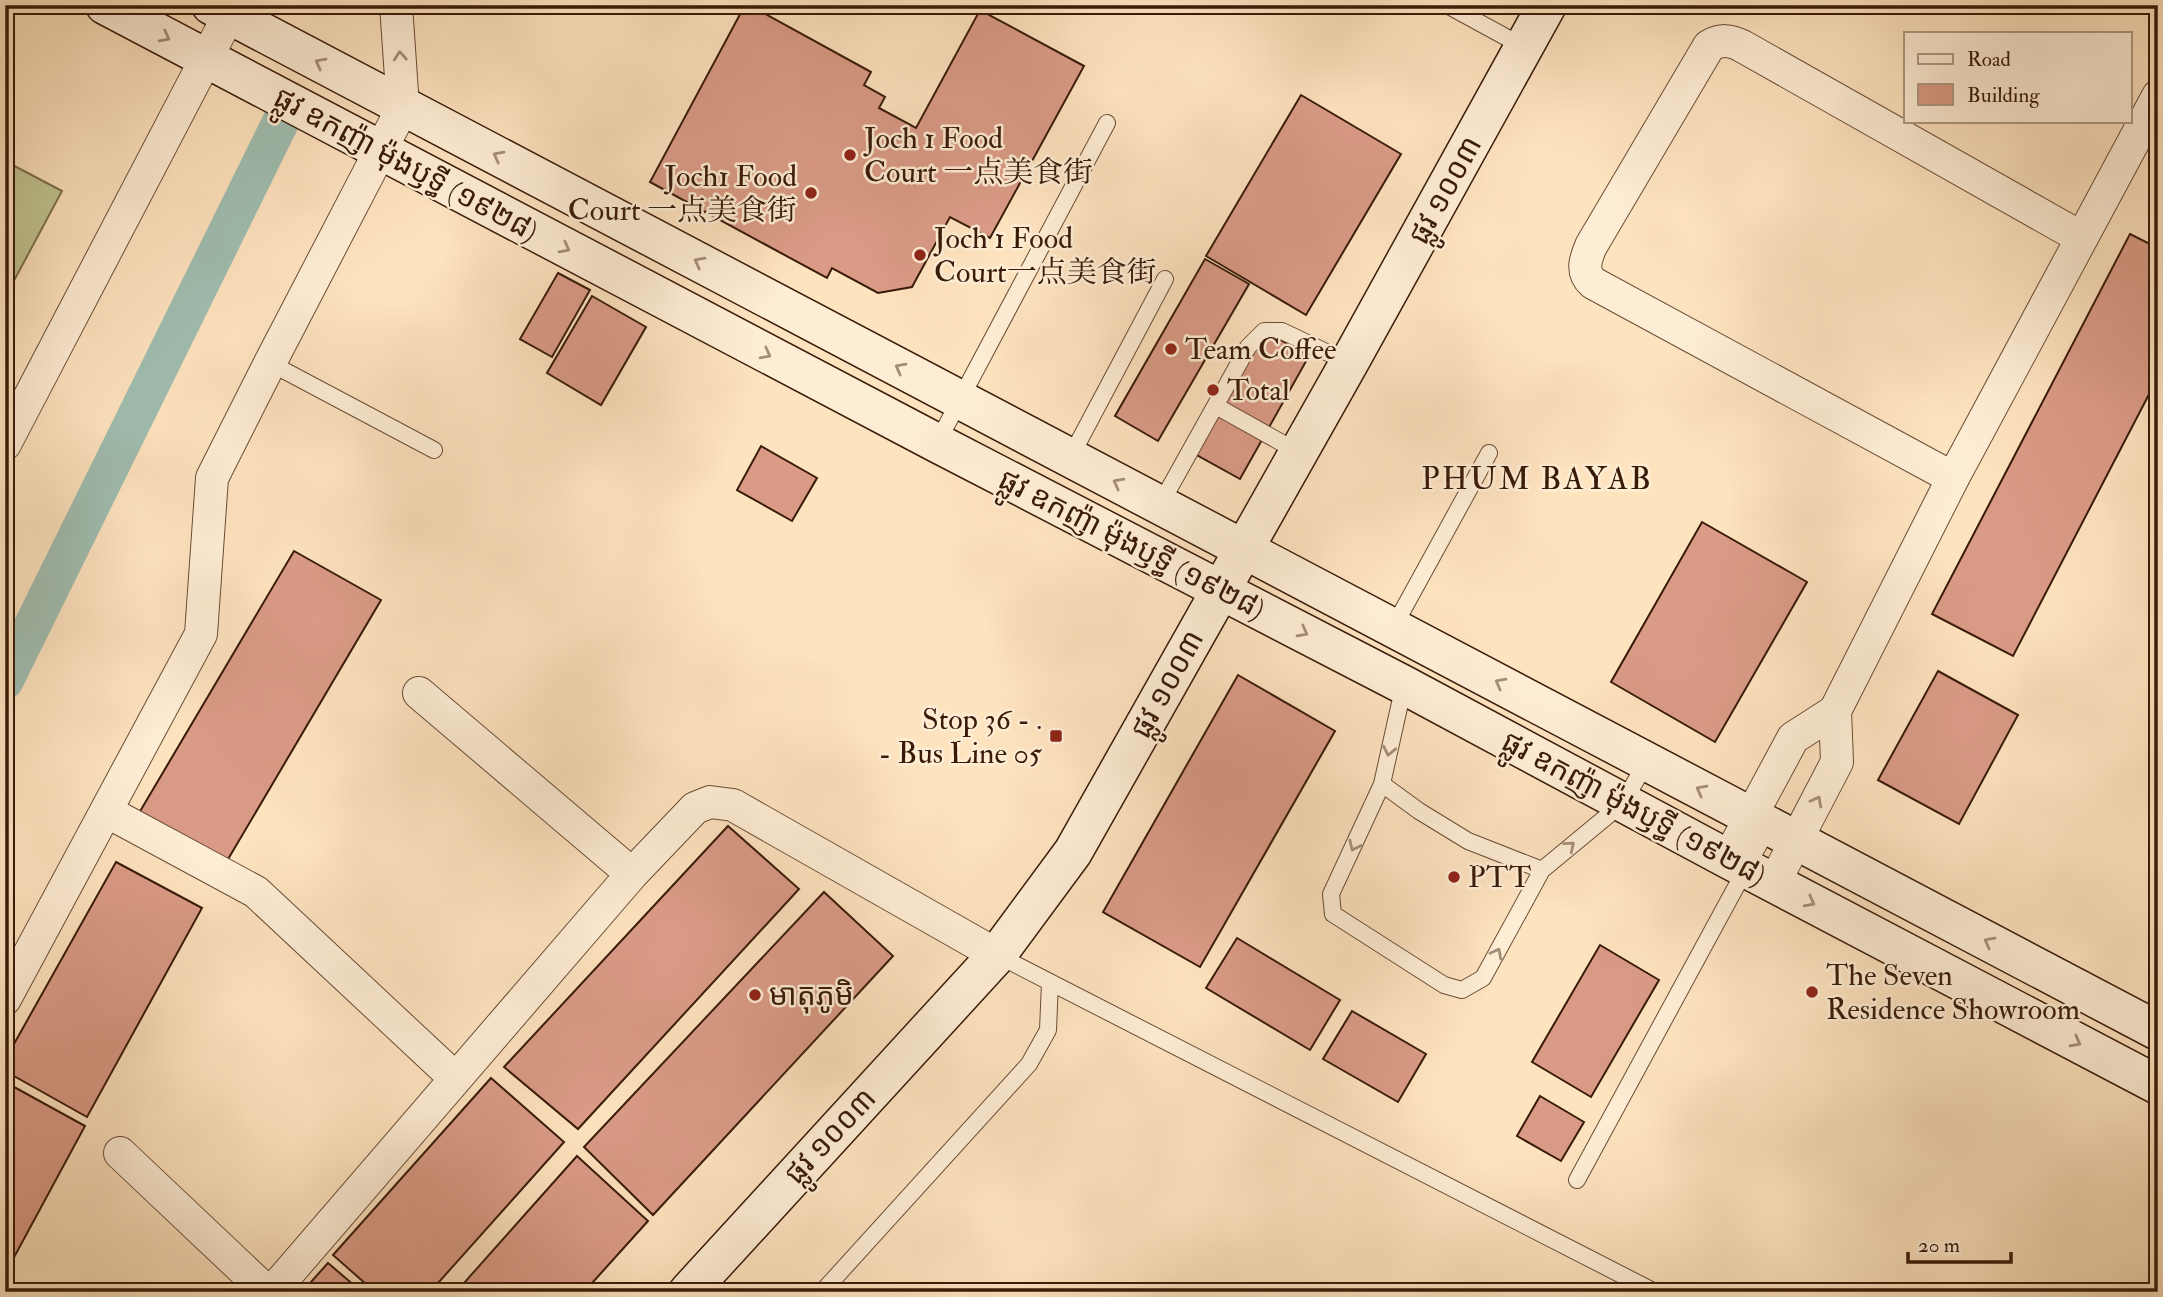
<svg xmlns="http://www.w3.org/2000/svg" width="2163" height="1297" viewBox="0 0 2163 1297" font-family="'IM FELL Double Pica','Noto Serif SC','Noto Sans Khmer',serif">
	<rect width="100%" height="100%" fill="#fee3bf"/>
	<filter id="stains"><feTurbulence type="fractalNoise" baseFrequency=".00286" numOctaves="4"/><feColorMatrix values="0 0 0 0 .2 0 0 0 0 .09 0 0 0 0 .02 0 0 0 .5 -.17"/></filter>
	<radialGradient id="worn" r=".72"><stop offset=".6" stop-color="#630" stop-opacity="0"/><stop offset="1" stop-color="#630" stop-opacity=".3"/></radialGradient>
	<path fill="#c0c492" stroke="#7c6f4e" stroke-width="2" d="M5,161l57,30 -53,99 -4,-2z"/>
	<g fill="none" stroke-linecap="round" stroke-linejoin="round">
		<path stroke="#a0beb1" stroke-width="37" d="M5,681l281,-570"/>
	</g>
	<path fill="#da9b86" stroke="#391a09" stroke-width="2" d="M745,5h4l122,67 -7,13 21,12 -6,11 37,20 64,-118 104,56 -94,172 -40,-21 -38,70 -34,6 -46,-25 -5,10 -177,-96z
		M1301,95l100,59 -95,161 -100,-59z
		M2130,234l28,14v129l-145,279 -81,-42z
		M1205,259l44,25 -91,157 -43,-25z
		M558,273l32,17 -38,67 -32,-18z
		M592,296l54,31 -45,78 -54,-32z
		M1265,331l44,25 -69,123 -45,-25z
		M761,446l56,32 -25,43 -55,-31z
		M1702,522l105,60 -92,160 -104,-60z
		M294,551l87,49 -154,261 -88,-48z
		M1938,671l80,44 -59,109 -81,-44z
		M1238,675l97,56 -135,236 -97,-55z
		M728,826l71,63 -221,240 -74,-62z
		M116,862l86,46 -115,209 -82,-46v-11z
		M824,892l69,64 -240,259 -69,-68z
		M1237,938l103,62 -30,50 -104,-62z
		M1600,945l59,35 -68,117 -59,-35z
		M2158,947v18l-8,-4z
		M1352,1011l74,43 -28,48 -75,-43z
		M491,1078l73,64 -134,150h-55l-42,-37z
		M5,1082l80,44 -80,148z
		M1540,1096l44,26 -23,39 -44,-25z
		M577,1156l71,65 -64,71h-128z
		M328,1263l34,29h-60z"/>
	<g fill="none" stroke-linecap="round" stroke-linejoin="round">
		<g stroke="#6a4c36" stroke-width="18">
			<path id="lane" d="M1447,5l77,42
				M270,363l164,87
				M1216,406l82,46
				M937,443l170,-320
				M1070,458l95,-179
				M1160,505l88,-158 16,-16h18l67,32
				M1393,628l96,-175
				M1404,685l-22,99 37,27 49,30 74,29 81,-67 24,-42
				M1382,784l-51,110 2,20 111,71 18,5 21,-12 59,-108
				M997,955l658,337
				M1577,1180l192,-354
				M822,1292l207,-228 19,-34 2,-48"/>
		</g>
		<g stroke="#6a4c36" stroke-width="34">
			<path id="street" d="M5,444l224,-429 17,-10
				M1953,478l-360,-195c-12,-11 -8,-23 -2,-37l118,-200c12,-7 21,-6 33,0l340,192
				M419,693l213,181
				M106,811l150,81 199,186
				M1728,859l65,-121 42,-27
				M1774,883l63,-121 -2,-51 118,-233 205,-382
				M5,999l196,-365 11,-156 58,-115 133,-256 -7,-102
				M120,1153l147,139
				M272,1292l360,-418 63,-66 15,-6 23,3 264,150"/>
		</g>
		<g stroke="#391a09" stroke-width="41">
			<path id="secondary" d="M105,5l832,438 467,242 324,174 430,226
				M211,5l1947,1026
				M688,1292l309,-337 76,-103 276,-489 198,-358"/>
		</g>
		<use href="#lane" stroke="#feedd5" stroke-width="16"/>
		<use href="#street" stroke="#feedd5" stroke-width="32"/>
		<use href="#secondary" stroke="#feedd5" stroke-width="38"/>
	</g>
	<defs><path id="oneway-chevron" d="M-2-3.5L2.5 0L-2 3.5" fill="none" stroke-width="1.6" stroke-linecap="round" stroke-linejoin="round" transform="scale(1.75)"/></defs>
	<g stroke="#a58e79">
		<use href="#oneway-chevron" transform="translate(165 37) rotate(28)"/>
		<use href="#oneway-chevron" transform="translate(400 56) rotate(-94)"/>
		<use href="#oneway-chevron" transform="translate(320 63) rotate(-152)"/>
		<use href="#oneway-chevron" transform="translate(498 156) rotate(-152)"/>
		<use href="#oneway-chevron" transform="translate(565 248) rotate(28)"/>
		<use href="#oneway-chevron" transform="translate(699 262) rotate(-152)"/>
		<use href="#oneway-chevron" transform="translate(766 354) rotate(28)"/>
		<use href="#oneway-chevron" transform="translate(900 368) rotate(-152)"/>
		<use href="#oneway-chevron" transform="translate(1118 483) rotate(-152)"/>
		<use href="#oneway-chevron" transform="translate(1303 632) rotate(28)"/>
		<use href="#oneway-chevron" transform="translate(1500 683) rotate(-152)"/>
		<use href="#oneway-chevron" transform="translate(1389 751) rotate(102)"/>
		<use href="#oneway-chevron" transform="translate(1701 790) rotate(-152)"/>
		<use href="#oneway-chevron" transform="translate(1817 801) rotate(-62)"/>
		<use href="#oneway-chevron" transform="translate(1354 846) rotate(115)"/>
		<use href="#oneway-chevron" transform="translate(1570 846) rotate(-40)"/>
		<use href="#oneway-chevron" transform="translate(1810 902) rotate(28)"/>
		<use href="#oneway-chevron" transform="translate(1989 942) rotate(-152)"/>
		<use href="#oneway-chevron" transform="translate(1497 953) rotate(-62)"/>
		<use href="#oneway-chevron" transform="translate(2076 1042) rotate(28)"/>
	</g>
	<g fill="#8f2418" stroke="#feedd5" stroke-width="2.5">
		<circle cx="850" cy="155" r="7"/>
		<circle cx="811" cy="193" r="7"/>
		<circle cx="920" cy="255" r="7"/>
		<circle cx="1171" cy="349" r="7"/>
		<circle cx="1213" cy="390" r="7"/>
		<rect x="1049" y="729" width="14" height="14" rx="3.5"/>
		<circle cx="1454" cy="877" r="7"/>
		<circle cx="1812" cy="992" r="7"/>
		<circle cx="755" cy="995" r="7"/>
	</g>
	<g text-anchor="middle" stroke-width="5" stroke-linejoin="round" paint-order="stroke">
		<g font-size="30" fill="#391a09" stroke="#feedd5" text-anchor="start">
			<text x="864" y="148">Joch 1 Food<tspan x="864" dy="34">Court 一点美食街</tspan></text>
			<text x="797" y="186" text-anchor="end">Joch1 Food<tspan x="797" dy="34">Court 一点美食街</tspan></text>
			<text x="934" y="248">Joch 1 Food<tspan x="934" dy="34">Court一点美食街</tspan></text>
			<text x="1185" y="359">Team Coffee</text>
			<text x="1227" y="400">Total</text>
			<text x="1042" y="729" text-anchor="end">Stop 36 - .<tspan x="1042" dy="34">- Bus Line 05</tspan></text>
			<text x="1468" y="887">PTT</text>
			<text x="1826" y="985">The Seven<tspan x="1826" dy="34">Residence Showroom</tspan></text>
			<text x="769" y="1005">មាតុភូមិ</text>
		</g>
		<g font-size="30" fill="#391a09" stroke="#feedd5">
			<text transform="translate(406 164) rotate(28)" y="10">ផ្លូវ ឧកញ៉ា ម៉ុងឫទ្ធី (១៩២៨)</text>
			<text transform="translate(1445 190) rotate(-61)" y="10">ផ្លូវ ១០០៣</text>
			<text transform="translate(1132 544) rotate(27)" y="10">ផ្លូវ ឧកញ៉ា ម៉ុងឫទ្ធី (១៩២៨)</text>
			<text transform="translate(1167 684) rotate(-61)" y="10">ផ្លូវ ១០០៣</text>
			<text transform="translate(1634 808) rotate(28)" y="10">ផ្លូវ ឧកញ៉ា ម៉ុងឫទ្ធី (១៩២៨)</text>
			<text transform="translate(830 1136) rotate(-47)" y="10">ផ្លូវ ១០០៣</text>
		</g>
		<g font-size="32" letter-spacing="2" fill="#391a09" stroke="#feedd5">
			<text x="1537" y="489">PHUM BAYAB</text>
		</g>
	</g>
	<rect width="2163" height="1297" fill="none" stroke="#fee3bf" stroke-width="28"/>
	<rect x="7" y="7" width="2149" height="1283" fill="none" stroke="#391a09" stroke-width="3.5"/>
	<rect x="14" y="14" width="2135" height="1269" fill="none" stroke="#391a09" stroke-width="2"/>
	<rect x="1904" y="32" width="228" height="91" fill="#feedd5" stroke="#af9983" stroke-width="2"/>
	<rect x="1918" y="54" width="35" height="10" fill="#feedd5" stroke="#af9983" stroke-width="2"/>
	<text x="1967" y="66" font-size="21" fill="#391a09">Road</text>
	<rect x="1918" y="84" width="35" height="21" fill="#da9b86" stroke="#af9983" stroke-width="2"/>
	<text x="1967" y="102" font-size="21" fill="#391a09">Building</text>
	<path d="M1908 1252v10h103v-10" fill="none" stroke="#391a09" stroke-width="3.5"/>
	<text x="1918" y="1252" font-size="21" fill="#391a09" stroke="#feedd5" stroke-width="5" paint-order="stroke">20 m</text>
	<rect width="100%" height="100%" filter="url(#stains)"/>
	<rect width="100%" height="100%" fill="url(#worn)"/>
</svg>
